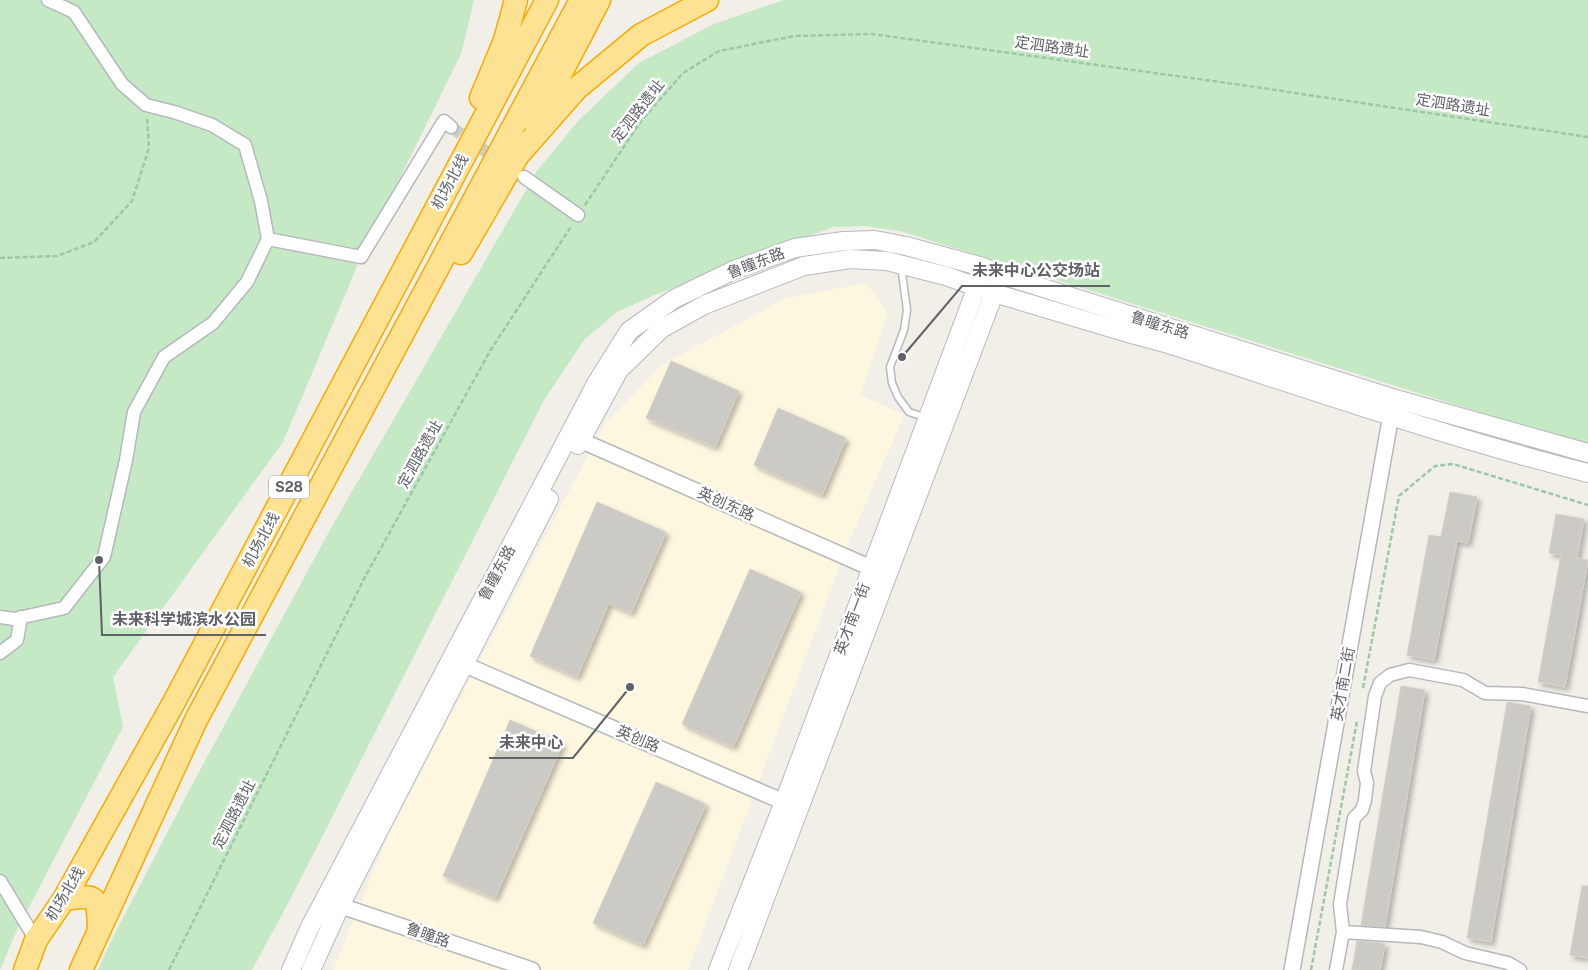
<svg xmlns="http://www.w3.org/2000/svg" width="1588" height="970" viewBox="0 0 1588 970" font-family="'Public Sans','Noto Sans SC',sans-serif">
	<defs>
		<filter id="shadow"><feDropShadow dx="3.5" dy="3.5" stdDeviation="2.5" flood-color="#0004"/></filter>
	</defs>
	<rect width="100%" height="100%" fill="#f1efe8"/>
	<path fill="#fef7e0" d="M867,283l21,30 -27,82 43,20 -56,129 -160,426h-355l57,-139 214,-406 58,-60 124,-67z"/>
	<path fill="#c5e8c5" d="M0,0h474l-13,54 -100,203 -78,185 -170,235 10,50 -107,205 -16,38z
		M784,0h804v446l-688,-215 -36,-5 -31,1 -181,69 -35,16 -33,28 -40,60 -252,496 -40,74h-154l12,-27 82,-158 139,-257 206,-357 41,-50 61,-58 75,-39z"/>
	<path fill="#cccac5" stroke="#d6d1c6" filter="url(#shadow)" d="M671,361l68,30 -24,56 -69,-29z
		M778,408l68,30 -24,57 -68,-30z
		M1450,492l27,5 -9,46 -11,-2 -23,119 -27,-5 22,-120 12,2z
		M597,502l69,30 -35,81 -22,-10 -32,74 -47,-21z
		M1556,514l28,5 -7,39 11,2 -23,127 -27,-5 23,-127 -12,-2z
		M750,569l51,23 -68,155 -51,-23z
		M1401,686l24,4 -40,237 -24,-2z
		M1507,702l24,4 -40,236 -24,-4z
		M510,720l53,23 -68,155 -52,-22z
		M656,782l50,22 -63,141 -50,-22z
		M1582,886h6v72l-18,-3z
		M1357,941l25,2 3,1 -5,26h-28z"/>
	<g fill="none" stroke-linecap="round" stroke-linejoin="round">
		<path stroke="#ccccc8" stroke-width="12" stroke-dasharray="12 6" stroke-linecap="butt" d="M451,127l50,35"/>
		<g stroke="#b5b8bc" stroke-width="9">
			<path id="service" d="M901,266l6,44 -3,20 -14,37 2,16 6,14 11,15 18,6"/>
		</g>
		<g stroke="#b5b8bc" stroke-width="15">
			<path id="minor" d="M524,177l54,38
				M268,239l93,18 83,-136 7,6
				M0,617l14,2 50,-11 40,-51 22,-97 8,-48 30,-55 49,-34 34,-41 21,-43 -7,-38 -16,-56 -33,-20 -38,-13 -28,-7 -24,-21 -48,-72 -26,-12
				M0,653l17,-13 4,-23
				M0,881l36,59
				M1343,932l78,5 21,5 23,11 43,10 12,7
				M1336,970l7,-38 -3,-28 14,-86 8,-8 3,-10 2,-17 -3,-12 11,-75 5,-13 10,-8 19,-5 54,10 22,13 37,1 66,12"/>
		</g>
		<g stroke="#b5b8bc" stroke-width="18">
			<path id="tertiary" d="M580,440l291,128
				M463,664l321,138
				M329,902l203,68
				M1292,970l99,-555 5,-9"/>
		</g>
		<g stroke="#b6babf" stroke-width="20">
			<path id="secondary" d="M578,445l41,-75 42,-41 43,-24 100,-39 46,-7 37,2 59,15 48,17 127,38 44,12c141,45 280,94 423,130
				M291,970l18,-41 288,-547 32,-51 45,-32 60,-29 61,-22 49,-7 31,-1 31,6 77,21 19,8 397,125 189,53
				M311,970l29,-64 209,-407
				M718,970l66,-168 197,-526
				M738,970l260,-687"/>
		</g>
		<g stroke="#f9ab00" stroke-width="25">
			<path id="motorway" d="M481,98l24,-58 11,-40
				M535,123l64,-123
				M461,253l57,-98 59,-67 64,-53 66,-35
				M64,899c34,-5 34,-3 35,31
				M25,970l11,-30 28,-41 109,-195 374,-704
				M81,970l115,-250 385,-720"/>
		</g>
		<path stroke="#9cc7a9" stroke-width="2.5" stroke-dasharray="5 2.5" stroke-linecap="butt" d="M585,205l56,-84 42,-48 36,-22 75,-15 78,-2 370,51 346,52
			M0,258l57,-2 37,-14 38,-41 17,-53 -2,-30
			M1363,688l36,-192 36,-30 18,-2 135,41
			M169,970l196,-393 125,-226 82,-126
			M1311,970l46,-249"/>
		<use href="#service" stroke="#fff" stroke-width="6"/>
		<use href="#minor" stroke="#fff" stroke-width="12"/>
		<use href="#tertiary" stroke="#fff" stroke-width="15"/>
		<use href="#secondary" stroke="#fff" stroke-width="18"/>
		<use href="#motorway" stroke="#fde293" stroke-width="22"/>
	</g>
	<g text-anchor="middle" stroke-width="5" stroke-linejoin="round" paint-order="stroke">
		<rect fill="#fff" stroke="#8f9295" stroke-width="1" x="269" y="475.5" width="40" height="23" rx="4"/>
		<g font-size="14" font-weight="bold" fill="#5f6368">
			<text x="289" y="492">S28</text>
		</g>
		<g font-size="15" fill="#5f6368" stroke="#fff">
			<text transform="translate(1052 47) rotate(8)" y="5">定泗路遗址</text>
			<text transform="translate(1453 105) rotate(9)" y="5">定泗路遗址</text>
			<text transform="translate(638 111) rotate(-52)" y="5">定泗路遗址</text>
			<text transform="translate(450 182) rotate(-62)" y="5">机场北线</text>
			<text transform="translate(756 263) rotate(-21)" y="5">鲁瞳东路</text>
			<text transform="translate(1160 325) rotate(17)" y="5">鲁瞳东路</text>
			<text transform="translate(420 454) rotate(-61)" y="5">定泗路遗址</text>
			<text transform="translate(726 504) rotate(24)" y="5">英创东路</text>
			<text transform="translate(261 540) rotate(-62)" y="5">机场北线</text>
			<text transform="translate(497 573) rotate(-62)" y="5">鲁瞳东路</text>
			<text transform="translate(852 619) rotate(-70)" y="5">英才南一街</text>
			<text transform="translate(1343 684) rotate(-80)" y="5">英才南二街</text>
			<text transform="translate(638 739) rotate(23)" y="5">英创路</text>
			<text transform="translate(234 814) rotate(-63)" y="5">定泗路遗址</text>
			<text transform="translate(65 894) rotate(-59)" y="5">机场北线</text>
			<text transform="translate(428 935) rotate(19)" y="5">鲁瞳路</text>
		</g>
	</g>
	<path fill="none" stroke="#5f6368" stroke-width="2" d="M902 357L962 286H1110M99 560L102 635H266M630 687L573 758H489"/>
	<g fill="#5f6368" stroke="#fff" stroke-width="2">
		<circle cx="902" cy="357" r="5"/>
		<circle cx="99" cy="560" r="5"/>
		<circle cx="630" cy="687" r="5"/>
	</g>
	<g font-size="16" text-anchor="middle" font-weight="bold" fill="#5f6368" stroke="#fff" stroke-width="5" stroke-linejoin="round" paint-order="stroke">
		<text x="1036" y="276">未来中心公交场站</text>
		<text x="184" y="625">未来科学城滨水公园</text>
		<text x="531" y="748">未来中心</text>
	</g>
</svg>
